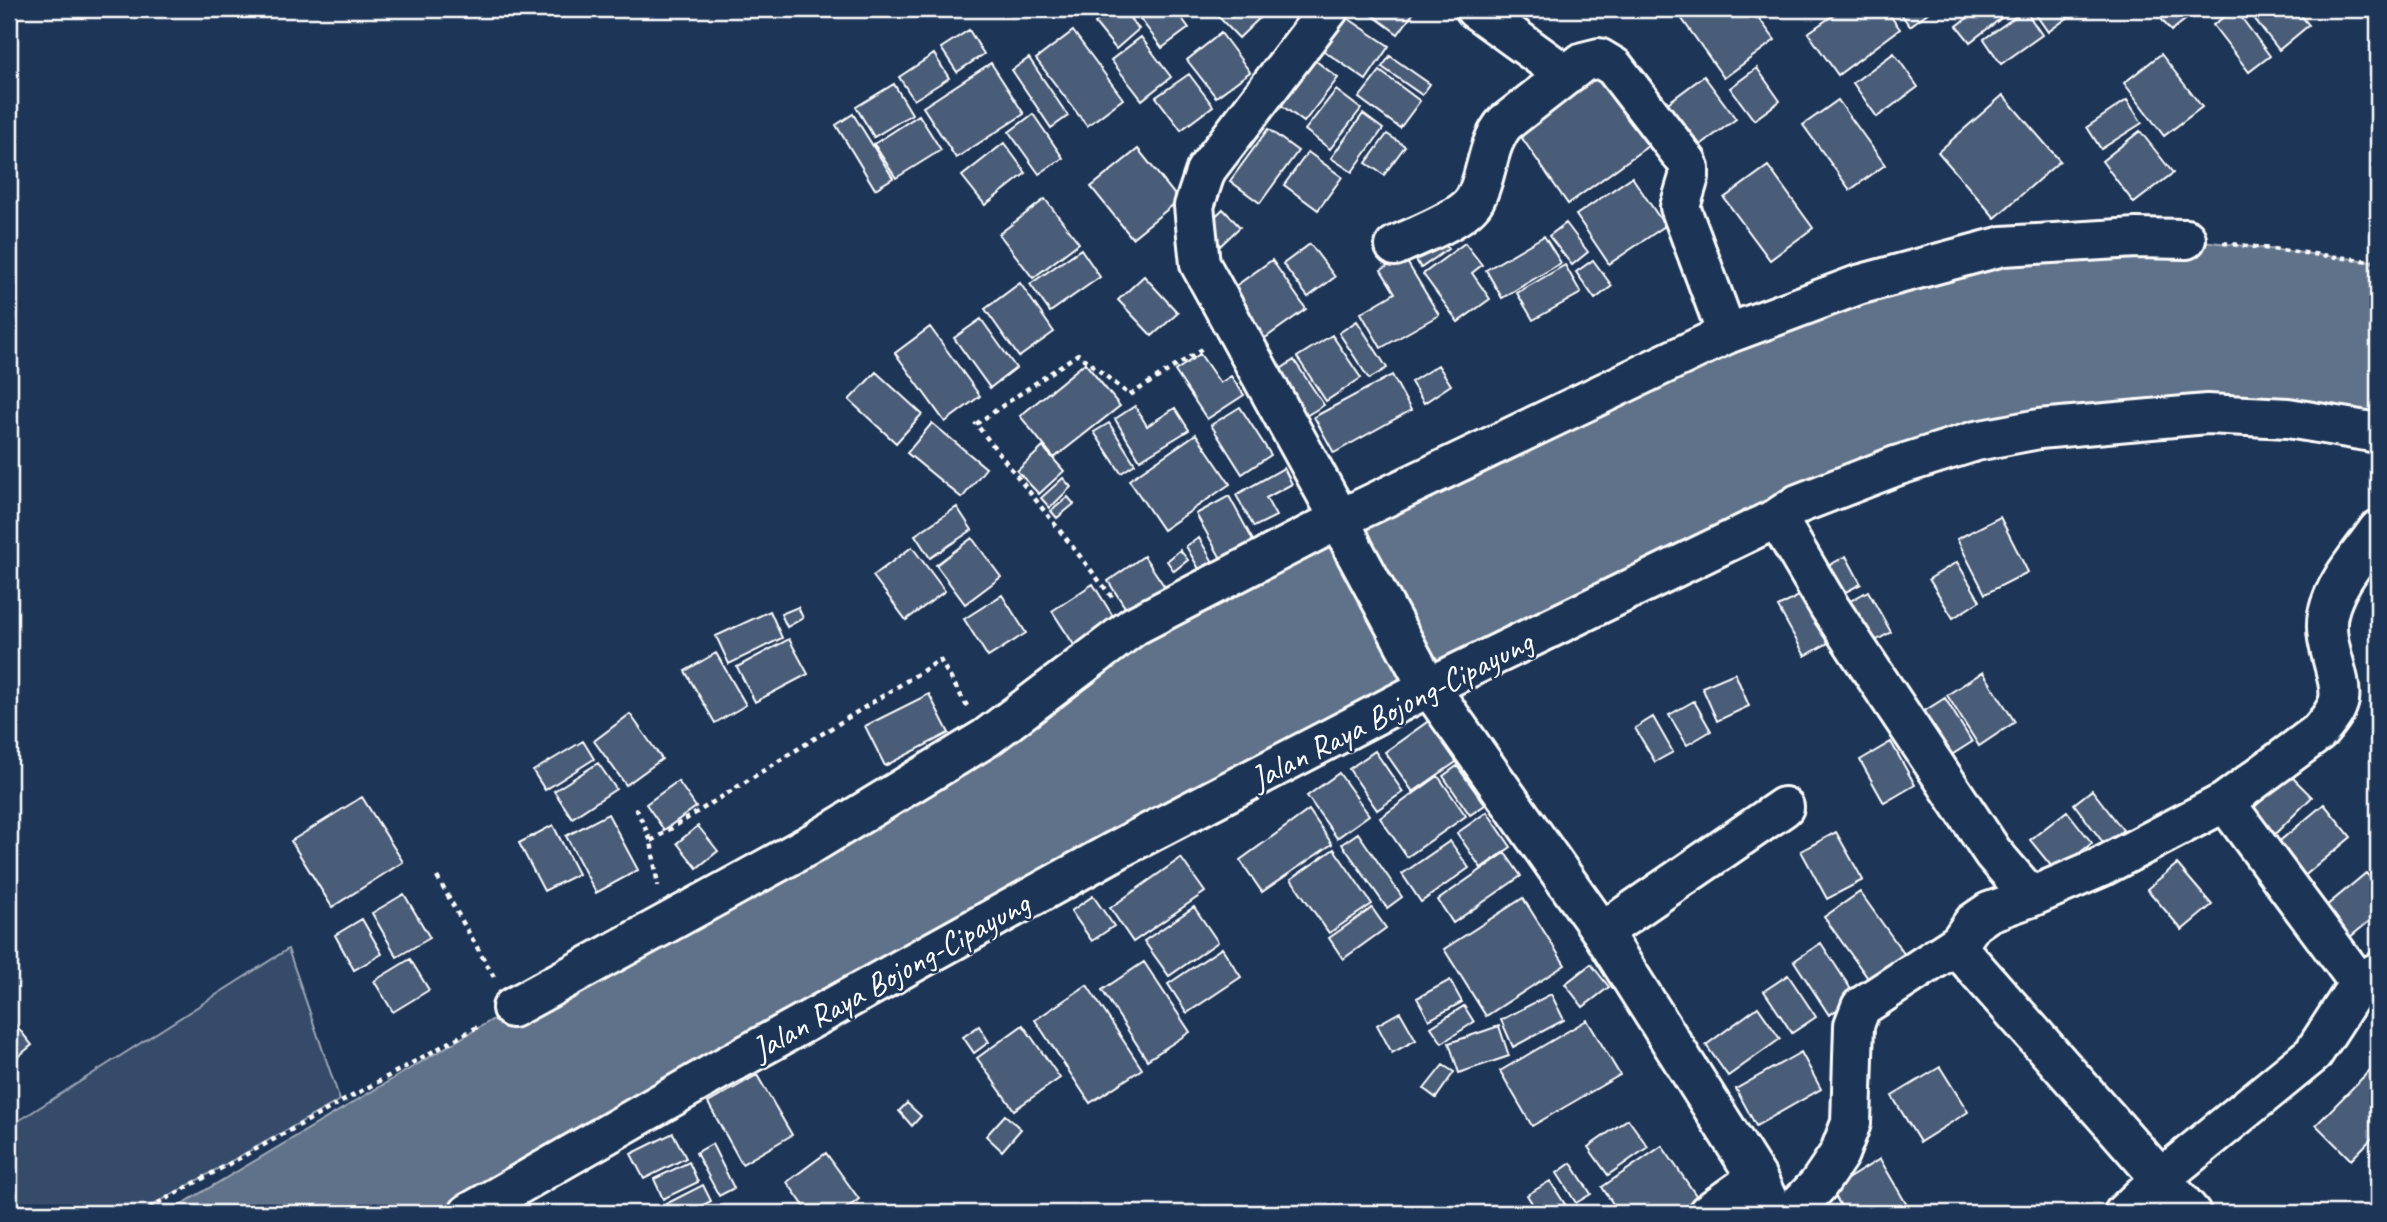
<svg xmlns="http://www.w3.org/2000/svg" width="2387" height="1222" viewBox="0 0 2387 1222" font-family="Caveat,sans-serif">
	<rect width="100%" height="100%" fill="#1d3557"/>
	<filter id="ink" filterUnits="userSpaceOnUse"><feTurbulence type="fractalNoise" baseFrequency=".0143" numOctaves="2"/><feDisplacementMap in="SourceGraphic" scale="14" xChannelSelector="R" yChannelSelector="G"/><feConvolveMatrix kernelMatrix="1 2 1 2 8 2 1 2 1" color-interpolation-filters="sRGB"/></filter>
	<g filter="url(#ink)">
		<path fill="#364b69" stroke="#9aa5b4" stroke-width="2" d="M288,949l52,151 -201,113h-130v-86z"/>
		<path fill="#617289" stroke="#a0aab8" stroke-width="2" d="M2186,239l192,23v178l-303,-15 -277,79 -1329,709h-302l345,-205 622,-382 724,-341z"/>
		<path fill="#4a5d79" stroke="#fff" stroke-width="2" d="M1111,9h11l17,20 -23,20 -21,-26z
			M1133,9h42l14,19 -27,20z
			M1211,9h58l-30,29z
			M1364,9h48l3,2 -17,23z
			M1697,9h55l23,31 -51,38 -42,-59z
			M1842,9h43l15,20 -62,46 -30,-42z
			M1897,9h36l-23,17z
			M1979,9h19l6,7 -34,26 -13,-16z
			M2032,9h39l3,4 -26,19z
			M2153,9h46l-28,22z
			M2235,9l35,47 -21,16 -36,-47z
			M2247,9h49l13,16 -30,25z
			M2025,10l17,25 -41,29 -17,-25z
			M1340,13l49,33 -23,34 -49,-34z
			M969,30l15,24 -27,18 -16,-24z
			M1073,31l50,68 -36,27 -51,-67z
			M1221,33l29,39 -34,25 -29,-37z
			M1141,37l30,40 -29,23 -31,-40z
			M1894,53l24,34 -41,30 -24,-34z
			M934,54l15,24 -35,22 -15,-23z
			M1307,54l31,24 -34,44 -31,-23z
			M2161,54l41,53 -38,29 -40,-53z
			M1390,56l40,28 -8,11 -40,-28z
			M1029,58l39,58 -17,12 -39,-58z
			M991,63l33,51 -68,44 -33,-51z
			M1757,68l23,33 -26,19 -24,-32z
			M1380,71l40,30 -20,27 -41,-30z
			M1189,74l24,32 -32,24 -25,-33z
			M1597,74l51,72 -80,58 -51,-73z
			M1704,76l32,43 -44,32 -31,-43z
			M894,84l18,30 -38,23 -18,-30z
			M1336,90l25,19 -31,40 -25,-19z
			M2003,95l57,66 -65,57 -57,-66z
			M1838,100l47,65 -35,25 -47,-65z
			M2127,100l15,23 -41,26 -14,-22z
			M853,114l40,64 -18,11 -39,-64z
			M1033,114l30,44 -24,16 -30,-42z
			M1363,114l20,15 -31,43 -21,-14z
			M919,115l22,35 -45,28 -22,-34z
			M1268,129l30,22 -38,52 -30,-22z
			M2140,131l33,42 -39,30 -32,-42z
			M1387,134l18,12 -21,29 -18,-12z
			M1004,143l22,30 -41,32 -23,-29z
			M1138,149l41,51 -47,38 -41,-51z
			M1308,152l34,25 -24,33 -34,-25z
			M1768,166l45,62 -43,32 -46,-62z
			M1632,177l33,49 -56,38 -33,-49z
			M1045,199l34,44 -46,35 -34,-44z
			M1223,209l17,18 -20,19 -17,-18z
			M1566,223l22,29 -16,13 -23,-29z
			M1544,236l17,27 -59,35 -16,-28z
			M1441,238l7,11 -27,19 -7,-11z
			M1465,243l17,22 -10,8 18,26 -32,23 -35,-48z
			M1310,244l25,33 -27,20 -25,-33z
			M1081,249l19,28 -50,35 -20,-28z
			M1404,257l35,58 -58,33 -20,-35 34,-20 -14,-23z
			M1272,260l34,49 -48,34 -35,-48z
			M1593,260l19,26 -17,13 -19,-27z
			M1565,265l16,28 -48,27 -16,-27z
			M1144,276l34,37 -26,23 -34,-36z
			M1020,283l34,49 -35,25 -34,-48z
			M981,319l35,49 -26,20 -36,-50z
			M1357,321l30,47 -18,11 -30,-46z
			M930,327l50,69 -35,26 -50,-69z
			M1332,335l29,43 -35,23 -29,-44z
			M1200,354l20,29 11,-7 13,19 -37,24 -32,-48z
			M1294,360l30,45 -23,14 -29,-44z
			M1085,363l35,43 -66,52 -34,-42z
			M1438,365l13,20 -27,18 -13,-21z
			M876,372l46,42 -26,29 -47,-43z
			M1392,375l19,35 -77,43 -20,-36z
			M1135,406l12,20 28,-18 14,22 -49,30 -25,-41z
			M1240,407l31,48 -29,19 -31,-49z
			M932,423l54,45 -24,30 -55,-45z
			M1109,423l26,41 -14,9 -27,-41z
			M1196,434l34,50 -67,46 -34,-50z
			M1043,447l21,24 -25,23 -22,-23z
			M1284,468l8,16 -26,14 10,18 -22,11 -18,-32z
			M1063,478l8,9 -21,21 -9,-10z
			M1229,496l27,50 -32,18 -28,-50z
			M1068,497l6,7 -17,14 -6,-7z
			M957,507l15,23 -42,28 -15,-23z
			M2000,517l28,55 -43,22 -28,-55z
			M972,538l29,39 -36,27 -29,-39z
			M1199,538l14,24 -14,7 -13,-23z
			M912,547l33,44 -39,29 -33,-44z
			M1180,550l8,10 -14,11 -7,-10z
			M1144,556l27,40 -37,25 -26,-40z
			M1846,556l15,28 -27,14 -15,-27z
			M1957,562l23,39 -27,17 -24,-39z
			M1093,584l23,37 -40,27 -24,-37z
			M1808,591l27,48 -30,17 -27,-49z
			M1868,591l23,41 -23,13 -23,-41z
			M1002,595l24,38 -38,24 -24,-38z
			M798,607l5,11 -16,9 -6,-13z
			M770,611l12,27 -53,26 -13,-28z
			M789,639l19,35 -53,28 -18,-35z
			M716,653l30,52 -31,18 -30,-52z
			M1983,672l32,50 -36,24 -32,-51z
			M1735,673l14,33 -32,15 -15,-34z
			M929,694l20,39 -64,33 -20,-40z
			M1945,698l27,44 -27,17 -27,-44z
			M1694,701l17,30 -24,14 -18,-30z
			M630,714l32,45 -36,26 -32,-44z
			M1653,717l20,35 -18,10 -20,-34z
			M1430,720l29,40 -46,32 -28,-40z
			M583,741l11,18 -49,31 -12,-19z
			M1891,742l24,43 -31,18 -24,-43z
			M1375,751l28,41 -26,18 -28,-41z
			M598,763l18,26 -44,29 -18,-27z
			M1457,766l28,39 -15,10 -27,-39z
			M1339,773l30,42 -32,23 -30,-42z
			M2289,774l23,23 -46,46 -24,-24z
			M1438,776l28,40 -59,41 -27,-39z
			M678,781l18,26 -32,23 -18,-26z
			M2092,790l31,40 -18,15 -31,-41z
			M362,797l41,65 -71,45 -41,-66z
			M2324,804l27,33 -49,41 -27,-33z
			M1309,810l23,34 -70,48 -22,-32z
			M2067,811l25,32 -36,29 -26,-32z
			M1487,812l24,35 -30,21 -24,-35z
			M608,814l30,56 -42,23 -30,-57z
			M553,825l25,49 -34,17 -25,-48z
			M698,826l20,25 -21,17 -20,-25z
			M1836,832l27,48 -36,19 -26,-48z
			M1358,833l44,64 -15,11 -45,-64z
			M1450,841l19,27 -48,34 -19,-28z
			M1334,849l38,55 -43,29 -38,-54z
			M1505,853l16,23 -68,47 -15,-23z
			M1181,858l24,34 -72,50 -23,-34z
			M2177,864l35,41 -30,25 -35,-41z
			M2366,873l12,14v27l-34,28 -25,-30z
			M1860,892l45,63 -35,26 -46,-64z
			M404,894l26,44 -33,19 -25,-44z
			M1093,896l21,30 -22,15 -21,-30z
			M1523,898l42,67 -79,51 -42,-67z
			M1194,907l24,35 -49,34 -25,-35z
			M1372,908l14,20 -43,31 -14,-21z
			M362,919l20,35 -28,16 -19,-35z
			M1821,943l35,54 -27,18 -35,-54z
			M1222,948l19,29 -54,36 -19,-29z
			M410,959l19,31 -36,22 -19,-31z
			M1144,962l46,70 -43,28 -45,-70z
			M1591,964l18,23 -26,20 -18,-23z
			M1788,975l28,42 -24,16 -28,-42z
			M1450,980l12,22 -33,18 -12,-22z
			M1087,985l55,84 -52,34 -55,-83z
			M1551,994l13,26 -51,27 -12,-27z
			M1464,1006l10,16 -32,21 -11,-16z
			M1758,1007l22,32 -52,37 -22,-31z
			M1400,1012l16,28 -24,13 -15,-28z
			M9,1017l23,28 -23,19z
			M1587,1020l33,55 -88,51 -32,-55z
			M1023,1025l37,53 -46,32 -37,-52z
			M979,1026l10,16 -15,11 -11,-16z
			M1499,1026l10,30 -50,17 -10,-30z
			M1801,1052l20,37 -65,37 -20,-37z
			M2378,1062v70l-27,28 -35,-35z
			M1443,1065l11,7 -18,26 -12,-9z
			M1940,1067l28,45 -48,30 -28,-46z
			M757,1075l35,60 -50,29 -34,-61z
			M907,1103l14,13 -9,10 -13,-15z
			M1005,1115l16,14 -19,22 -16,-15z
			M1628,1119l20,28 -40,28 -20,-28z
			M673,1133l13,25 -42,21 -13,-25z
			M712,1144l22,44 -15,8 -23,-43z
			M1662,1146l40,58 -14,9h-69l-17,-26z
			M826,1153l33,46 -19,14h-31l-22,-31z
			M1880,1159l31,53 -66,1 -14,-24z
			M689,1162l9,20 -35,17 -9,-20z
			M1571,1163l20,31 -15,9 -19,-30z
			M1550,1181l18,28 -7,4h-23l-11,-18z
			M703,1185l8,16 -23,12h-17l-5,-9z"/>
		<g fill="none" stroke-linecap="round" stroke-linejoin="round">
			<g stroke="#fff" stroke-width="44">
				<path id="minor" d="M1329,9l-123,161 -12,36 6,58 140,255 14,31 69,128 179,254 155,246 17,35
					M1475,9l91,66
					M1395,246c21,-10 69,-27 80,-47 13,-24 11,-54 30,-76l78,-61 16,-4 15,9 73,95 2,6v9l-9,30 47,127
					M1777,518l53,90 163,245 38,44
					M2225,802l134,181
					M1602,932l182,-125
					M512,1008l301,-165 173,-105 148,-112 206,-107 387,-185 131,-49 145,-39 133,-8 50,1
					M469,1213l250,-143 403,-223 307,-160 348,-169 21,-14 98,-38 80,-25 63,-12 168,-15 81,4 90,15
					M1708,1213l49,-35
					M1791,1213l27,-28 21,-31 12,-31 3,-98 7,-18 98,-64
					M2124,1213l36,-34 153,-125 46,-71 19,-11
					M2191,1213l-228,-259 -4,-11 14,-20 16,-11 42,-15 70,-30 124,-65 94,-70c8,-10 17,-19 20,-32 4,-24 -17,-56 -11,-86 7,-32 32,-58 50,-84"/>
			</g>
			<path stroke="#fff" stroke-width="4.5" stroke-dasharray="5 5" stroke-linecap="butt" d="M2223,243l155,19
				M1112,597l-136,-173 102,-70 52,41 74,-47
				M636,808l15,33 7,45
				M651,841l289,-181 27,46
				M437,877l57,100
				M140,1213l341,-188"/>
			<use href="#minor" stroke="#1d3557" stroke-width="38"/>
		</g>
	</g>
	<g text-anchor="middle" stroke-width="5" stroke-linejoin="round" paint-order="stroke">
		<g font-size="33" fill="#fff" stroke="#1d3557">
			<text transform="translate(1391 709) rotate(-27)" y="12">Jalan Raya Bojong-Cipayung</text>
			<text transform="translate(890 975) rotate(-29)" y="12">Jalan Raya Bojong-Cipayung</text>
		</g>
	</g>
	<rect width="2387" height="1222" fill="none" stroke="#1d3557" stroke-width="35"/>
	<rect x="18" y="18" width="2352" height="1187" fill="none" stroke="#fff" stroke-width="2.5" filter="url(#ink)"/>
</svg>
